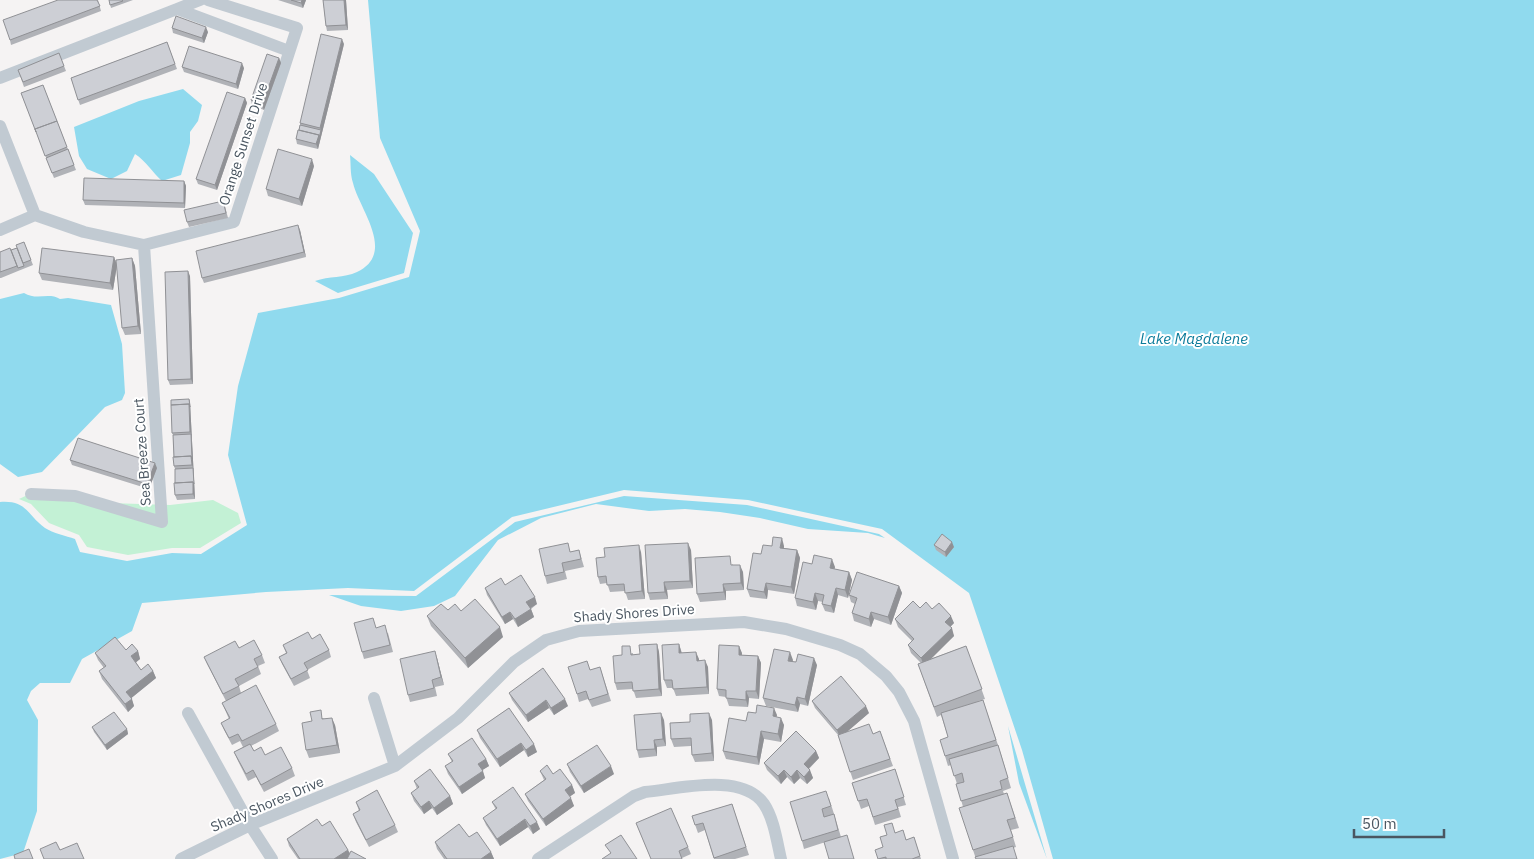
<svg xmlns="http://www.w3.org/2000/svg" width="1534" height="859" viewBox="0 0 1534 859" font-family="'IBM Plex Sans',sans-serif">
	<rect width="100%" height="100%" fill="#f5f3f3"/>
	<path fill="#c3f1d5" d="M36,491l74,12 60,2 43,-5 25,13 3,10 -41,25h-28l-44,7 -41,-8 -8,-12 -30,-12 -18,-19 -12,-5z"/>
	<path fill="#90daee" d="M368,0h1166v859h-481l-31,-109 -53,-157 -87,-64 -134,-29 -124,-10 -112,27 -98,74 -66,-3 -82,4 -124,11 -10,28 -50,28 -12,24h-30l-9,8 -4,9 11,20 -1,91 -14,42 -23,6v-357c27,-2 27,13 45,26 8,5 21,8 30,11l5,13 47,9 45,-8 29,1 46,-29 -19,-70 10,-69 20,-73 81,-15 70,-21 11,-46 -40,-93z
		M183,89l19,16 -4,16 -8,11v11l-9,32 -19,6c-10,-9 -16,-20 -27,-27l-8,17 -16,8 -24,-10 -8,-13 -5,-29 65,-26z
		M350,155l24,19 39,59 -9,40 -66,20 -23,-12c14,-5 29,-3 42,-9 40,-19 2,-63 -4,-89 -3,-9 -2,-19 -3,-28z
		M24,293c13,8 24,-1 36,6l8,-1 43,7 11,39 3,49 -3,7 -17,7 -63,65 -24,5 -18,-13v-165z
		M624,496l123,9 132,29 6,4 -17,-5 -60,-4 -48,-11 -40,-6 -35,-3 -36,2 -53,-7 -55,14 -43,22 -43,56 -21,10 -33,5 -40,-5 -32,-11 87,1 99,-74z
		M1008,726l39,133 -28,-76z"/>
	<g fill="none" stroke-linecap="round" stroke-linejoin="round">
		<path stroke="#c1cad2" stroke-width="12" d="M200,0l-23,9 112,42
			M0,78l177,-69
			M0,126l35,89
			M0,230l35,-15 49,17 60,13 90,-23 63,-194 -89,-28
			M31,494l44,2 87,26 -18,-277
			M374,698l21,68
			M188,713l62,112 22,34
			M181,859l69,-34 145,-59 63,-48 56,-56 32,-22 33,-9 165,-9 42,7 54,16 20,9 26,22 13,16 15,29 39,138
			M538,859l96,-63 11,-4c33,-3 97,-20 119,12 10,15 13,38 17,55"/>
	</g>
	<path fill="#b0b2b7" d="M98,0l3,11 -90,34 -1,-5z
		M109,0h24l-22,8z
		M278,0h28l-3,8z
		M323,0h23l2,30 -21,1 -1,-5z
		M172,28l36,4 -4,11 -31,-10z
		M167,42l10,27 -97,36 -9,-27z
		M344,44l-26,105 -21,-5 -1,-5 4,-14v-2z
		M59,53l7,18 -42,16 -6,-17z
		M279,58l2,5 -17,47 -12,-5 -1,-5z
		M182,67l62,1 -6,21 -54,-17z
		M43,85l33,85 -22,8 -33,-85z
		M245,98l2,5 -30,87 -19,-6 -2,-5z
		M314,166l-12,40 -34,-10 -2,-7z
		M184,181l2,5 -1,22 -100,-3 -2,-5z
		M225,206l3,12 -39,9 -2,-5z
		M300,230l6,27 -102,26 -2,-5z
		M24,242l9,23 -15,6v-1v1l-17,7v-1v1h-1v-26l11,-2 6,-2z
		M114,257l3,8 -4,25 -71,-10 -3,-7z
		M132,258l3,8 6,68 -16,1 -3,-7z
		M190,276l3,108 -23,1 -2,-5z
		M189,399l1,3 5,97 -18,1 -2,-5v-26l-1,-3 -1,-31 -1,-2z
		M70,460l87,8 -8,21 -77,-24z
		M934,545l20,2 -8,10 -10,-7z
		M772,546h12v2l13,2 3,8 -6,36 -26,-4 -1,9 -17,-2 -3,-8 14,-35z
		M579,550l5,17 -19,4 2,8 -20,5 -2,-8 26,-24z
		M691,550l2,38 -26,2 1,9 -18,1 -2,-7z
		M641,552l4,47 -17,1 -3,-9 -15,1 -3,-9 -7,1 -2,-7 7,-20z
		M733,564v1l10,7 1,18 -18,1v9l-26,2 -3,-8z
		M812,564l23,3 -1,2 15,3 3,8 -4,18 -10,-3 -4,18 -9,-2 -3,-7 1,-2 -5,-1 -2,9 -19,-4 -2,-8z
		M505,585l32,19 -6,5 3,8 -16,10 -5,-8 -8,5 -18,-29 -2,-7z
		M899,586l3,7 -11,32 -17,-6 -3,8 -17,-6 -2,-8 3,-9 -4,-2 -2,-7z
		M920,608l12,1 22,14 -4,4 4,9 -24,23 36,-13 19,53 -10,3 8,-2 18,54 10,34 -8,3 1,3 3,-1 12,35 -8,2 5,17 -3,1 4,11h-41l-3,-9 -10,-43 -6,-23 -6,-19 -3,1 -3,-10 3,-19 -7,-22 -4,2 -19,-53 3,-1 -10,-10 -3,-8 4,-4 -14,-14 -3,-8z
		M448,610l13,1 42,26 -35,31 -37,-42 -4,-10z
		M376,628l12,5 5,19 -29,7 -2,-7z
		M312,639l17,11 2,7 -24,13 3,8 -16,8 -12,-22 -3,-7 7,-4 -3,-8z
		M657,644l2,8 3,44 -26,2 -3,-9 -16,1 -2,-7 7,-28 11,-2v2l7,-1z
		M679,644l3,9 17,6v1l9,7 1,27 -33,2 -3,-8h-6l-3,-8z
		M739,646l3,9 16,1 3,7 -2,36 -10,-1 -1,9 -19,-1 -3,-9 -7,-1 -2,-7z
		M239,648l23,7 3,8 -7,3 3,8 -22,12 2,7 35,31 3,7 -28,15 3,5 11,4 27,13 3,8 -31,16 -8,-15 -8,4 -11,-22 -3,-7 9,-5 -3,-6 -8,4 -8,-15 -3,-7 8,-4 -7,-16 4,-2 -19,-37 -3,-7z
		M138,651l2,8 -4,3 5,8 12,1 3,7 -25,20 3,8 -6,6 -26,-33 -3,-8 5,-3 -6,-8 -3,-7z
		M437,658l7,27 -9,2 2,9 -27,6 -2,-7z
		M793,660l-1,2 25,3 -9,41 -8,-2 -2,8 -32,-6 -3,-8z
		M600,667l11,34 -19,6 -4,-8 -9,3 -2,-8 13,-24z
		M509,693l59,13 -14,9 -5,-7 -21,14 -16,-22z
		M812,701l57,12 -23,19 27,2 7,-3 13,35 -40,14 -15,-45 -23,-27z
		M509,708l28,44 -9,5 -4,-7 -24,17 -20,-29 -3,-8z
		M756,713l21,2 -1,2 8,8 -3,17 -17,-3 -5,26 -33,-6 -3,-8 23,-30z
		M323,718l1,1 11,6 5,28 -31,5 -3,-8 6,-29z
		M664,720l2,26 -9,1v9l-18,2 -2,-8z
		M712,720l2,41 -19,1 -3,-7 -1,-9 -17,1 -3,-8z
		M92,727l35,2 1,5 -21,16 -13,-18z
		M816,751l3,7 -10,11 4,9 -6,6 -7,-6 -6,6 -7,-7 -6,7 -14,-14 -3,-7z
		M448,754l38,5 3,7 -7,4 3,8 -23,16 -14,-20 -3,-8 7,-4z
		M567,764l47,10 -30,19 -14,-21z
		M895,769l11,36 -8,2 3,10 -26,8 -6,-19 -8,3 -9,-26z
		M540,771l13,3 19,11 3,8 -6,3 5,10 -28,20 -18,-25 -3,-7 19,-14z
		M414,781l36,15 3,8 -16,11 -5,-7 -8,6 -10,-13 -3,-8 6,-4z
		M829,798l5,16 -9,3 9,-3 7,23 -37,12 -2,-8z
		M356,802l39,23 3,7 -29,15 -13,-25 -3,-8 6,-3z
		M492,802l48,27 -7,5 -5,-7 -28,19 -14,-21 -3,-7 13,-8z
		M732,804l17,51 -14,4h-21l-9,-29 -7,3 -6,-17z
		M636,823l52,24 3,7 -9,4v1h-31z
		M322,826l26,24 2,3 16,6h-68l-9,-13 -2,-7z
		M896,832l11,8 7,-3 7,22h-43l5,-12z
		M469,837l22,15 3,7h-50l-7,-10 -2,-7z"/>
	<path fill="#909195" d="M302,0h4l-3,8 -2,-5z
		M344,0h2l2,30 -2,-5z
		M206,27l2,5 -4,11 -2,-5z
		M342,39l2,5 -26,105 -2,-5 3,-9 2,-5 -1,-2z
		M279,58l2,5 -17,47 -2,-5z
		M242,63l2,5 -6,21 -2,-5z
		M245,98l2,5 -30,87 -2,-5z
		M312,159l2,7 -12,40 -3,-7z
		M184,181l2,5 -1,22 -1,-5z
		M298,225l2,5 6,27 -2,-5z
		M114,257l3,8 -4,25 -3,-7z
		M132,258l3,8 6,68 -3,-8z
		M188,271l2,5 3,108 -2,-5z
		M189,399l1,3 5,97 -2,-5v-26l-1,-3 -1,-31 -1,-2 -1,-28z
		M155,463l2,5 -8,21 -2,-5z
		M782,538l2,8 -1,9 -3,-7z
		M952,542l2,5 -8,10 -1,-5z
		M688,543l3,7 2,38 -3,-7z
		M639,545l2,7 4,47 -3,-8z
		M797,550l3,8 -6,36 -3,-7z
		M832,559l3,8 -2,8 -3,-7z
		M740,565l3,7 1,18 -3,-7z
		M849,572l3,8 -4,18 -3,-8z
		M664,582l3,8 1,9 -3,-7z
		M766,583l2,7 -1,9 -3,-7z
		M723,584l3,7v9l-2,-8z
		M899,586l3,7 -11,32 -3,-8z
		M836,588l2,7 -4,18 -3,-7z
		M815,593l3,8 -2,9 -3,-8z
		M535,597l2,7 -8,5 -3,-7z
		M531,609l3,8 -16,10 -3,-8z
		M510,612l3,7 -8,5 -3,-7z
		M871,612l3,7 -3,8 -2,-8z
		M951,616l3,7 -6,6 -3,-7z
		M500,627l3,10 -35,31 -3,-10z
		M952,628l2,8 -30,30 -3,-8z
		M657,644l2,8 3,44 -3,-7z
		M679,644l2,7 1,9 -3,-7z
		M739,646l3,7 -1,9 -2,-7z
		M138,651l2,8 -6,5 -3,-8z
		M435,651l2,7 7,27 -3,-8z
		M696,652l3,7v9l-2,-7z
		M790,652l3,8 -2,8 -3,-7z
		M758,656l3,7 -2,36 -3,-8z
		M814,658l3,7 -9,41 -3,-7z
		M705,660l3,7 1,27 -2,-7z
		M153,671l3,7 -27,22 -3,-8z
		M746,691l3,7 -1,9 -2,-7z
		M797,697l3,7 -2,8 -3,-7z
		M132,699l2,7 -6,6 -3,-8z
		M565,699l3,7 -14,9 -3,-7z
		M546,700l3,8 -21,14 -2,-7z
		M866,706l3,7 -29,25 -3,-8z
		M774,708l3,7 -2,8 -2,-7z
		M661,713l3,7 2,26 -3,-7z
		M709,713l3,7 2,41 -2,-8z
		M332,718l3,7 5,28 -3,-8z
		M781,718l3,7 -3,17 -3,-8z
		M127,729l1,5 -21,16 -2,-5z
		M761,731l3,8 -5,26 -2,-8z
		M654,740l3,7v9l-2,-7z
		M521,743l3,7 -24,17 -3,-8z
		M534,744l3,8 -9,5 -2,-7z
		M816,751l3,7 -13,13 -2,-7z
		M486,759l3,7 -8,5 -3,-7z
		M611,766l3,8 -30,19 -3,-7z
		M784,770l3,7 -6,7 -3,-8z
		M797,770l3,8 -6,6 -3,-7z
		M810,770l3,8 -6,6 -3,-7z
		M483,771l2,7 -23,16 -3,-7z
		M572,785l3,8 -7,5 -3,-8z
		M450,796l3,8 -16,11 -3,-7z
		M571,798l3,8 -28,20 -3,-7z
		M429,801l3,7 -8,6 -3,-7z
		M525,819l3,8 -28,19 -3,-7z
		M537,822l3,7 -7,5 -3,-8z
		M348,850l3,7 -3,2h-14z
		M491,852l3,7h-13z"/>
	<path fill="#cdcfd5" stroke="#909195" d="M58,0h39l3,6 -90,34 -7,-20z
		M109,0h13l1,1 -13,4z
		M291,0h11l-1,3z
		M323,0h21l2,25 -20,1z
		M176,16l30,11 -4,11 -30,-10z
		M321,34l21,5 -22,89 -20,-5z
		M167,42l8,22 -97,36 -7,-22z
		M189,46l53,17 -6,21 -54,-17z
		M59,53l5,13 -41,16 -5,-12z
		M267,54l12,4 -17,47 -11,-5z
		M43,85l14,36 -22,8 1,3 -15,-39z
		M227,92l18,6 -30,87 -19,-6z
		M57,121l10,26 -22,9 -10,-27z
		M300,125l21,5 -2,8v-3l-20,-5z
		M298,130l21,5 -3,9 -20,-5z
		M68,149l6,16 -22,8 -6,-15z
		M278,149l34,10 -13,40 -33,-10z
		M84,178l100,3v22l-101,-3z
		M223,201l3,12 -39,9 -3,-12z
		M298,225l6,27 -102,26 -6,-27z
		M24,242l7,18 -8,3 -7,-18z
		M10,248l7,18 -17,6v-20z
		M17,248l7,18 -6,2 -7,-18z
		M42,248l72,9 -4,26 -71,-10z
		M132,258l6,68 -16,2 -6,-68z
		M188,271l3,108 -23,1 -3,-108z
		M189,399l1,8 -1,-3 -18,1v-5z
		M189,404l1,28 -18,1 -1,-28z
		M191,434l1,25 -1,-3 -17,1 -1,-22z
		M78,438l77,25 -8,21 -77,-24z
		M191,456l1,9 -18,1 -1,-9z
		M193,468l1,16 -1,-2 -18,1v-14z
		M193,482v12l-18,1 -1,-12z
		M942,534l10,8 -7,10 -11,-7z
		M773,537l9,1 -2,10 17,2 -6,37 -25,-4 -2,9 -17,-3 6,-36 8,1 2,-9 9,1z
		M568,543l2,9 9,-2 2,9 -19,4 2,9 -19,4 -6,-27z
		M688,543l2,38 -26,1 1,10 -17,1 -3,-48z
		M639,545l3,46 -17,2 -1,-9 -17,1 -1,-9 -8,1 -2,-19 9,-1 -1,-9z
		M814,555l18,4 -2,9 19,4 -4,18 -9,-2 -5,18 -9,-2 2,-9 -9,-2 -2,9 -18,-4 8,-36 9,2z
		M730,556l1,9h9l1,18 -18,1 1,8 -27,2 -2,-36z
		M857,572l42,14 -11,31 -17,-5 -2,7 -17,-6 5,-15 -8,-3z
		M521,575l14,22 -9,5 5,7 -16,10 -5,-7 -8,5 -17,-29 16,-10 4,7z
		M475,599l25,28 -35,31 -38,-42 14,-12 7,6 7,-6 6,7z
		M913,601l7,7 6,-6 6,7 7,-6 12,13 -6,6 7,6 -31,30 -13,-13 6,-6 -19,-20z
		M373,618l3,10 9,-3 5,20 -28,7 -8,-29z
		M308,632l4,7 8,-5 9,16 -25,13 4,7 -17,9 -12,-22 8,-4 -4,-8z
		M115,637l11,13 6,-6 6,7 -7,5 10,14 7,-6 5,7 -27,21 6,7 -7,5 -26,-33 7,-5 -11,-13z
		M254,640l8,15 -8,4 4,8 -23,12 4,7 -16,8 -19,-37 31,-16 4,7z
		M657,644l2,45 -26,2 -1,-9 -17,1 -2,-27 9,-1v-9h8l1,9 9,-1 -1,-9z
		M679,644v9l17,-1 1,9 8,-1 2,27 -34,2 -1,-9h-8l-2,-35z
		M719,645l20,1v9l19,1 -2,35h-10v9l-20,-2v-8l-9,-1z
		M966,646l16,43 -48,18 -16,-43z
		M774,649l16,3 -2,9 8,1 2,-8 16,4 -9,41 -8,-2 -2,8 -32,-7z
		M435,651l6,26 -9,3 2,8 -26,7 -8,-36z
		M587,661l3,9 10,-3 8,27 -19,6 -3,-9 -9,3 -9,-27z
		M543,668l22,31 -14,9 -5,-8 -20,15 -17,-22z
		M841,676l25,30 -29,24 -25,-29z
		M256,685l20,39 -34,17 -4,-7 -9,4 -8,-15 9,-5 -8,-15z
		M983,700l13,40 -51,16 -5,-16 8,-3 -7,-24z
		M757,705l17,3 -1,8 8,2 -3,16 -17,-3 -4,26 -34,-6 6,-33 17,3 2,-9 8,1z
		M509,708l25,36 -8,6 -5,-7 -24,16 -20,-29z
		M321,710l1,9 10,-1 5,27 -31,5 -4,-27 10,-2 -2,-9z
		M114,712l13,17 -22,16 -13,-18z
		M661,713l2,26 -9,1 1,9 -18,1 -3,-35z
		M709,713l3,40 -20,2 -1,-17 -20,1 -1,-16 20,-1v-8z
		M869,724l4,10 7,-3 10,28 -40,13 -12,-37z
		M796,731l20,20 -12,13 6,6 -6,7 -7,-7 -6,7 -7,-7 -6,6 -14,-13z
		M472,738l14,21 -8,5 5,7 -24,16 -14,-21 8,-5 -5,-7z
		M250,744l4,7 7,-4 4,8 16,-8 11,21 -31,17 -8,-15 -7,4 -12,-22z
		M597,745l14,21 -30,20 -14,-22z
		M998,745l10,33 -8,3 2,8 -41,12 -5,-17 8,-2 -2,-9 -8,3 -5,-17z
		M547,765l6,9 7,-5 12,16 -7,5 6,8 -28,21 -18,-25 21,-15 -6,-8z
		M430,769l20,27 -16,12 -5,-7 -8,6 -10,-14 8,-6 -5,-6z
		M895,769l9,28 -9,3 3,9 -25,8 -6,-18 -9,2 -6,-18z
		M513,787l24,35 -7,4 -5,-7 -28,20 -14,-21 14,-10 -5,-6z
		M377,790l18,35 -29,15 -13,-26 7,-4 -4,-8z
		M826,791l5,15 -9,3 2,8 10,-3 4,16 -36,11 -12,-39z
		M1007,793l8,25 -8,2 6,17 -40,13 -14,-42z
		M732,804l14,43 -32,11 -11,-35 -8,2 -3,-9z
		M671,808l17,39 -9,4 3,8h-31l-15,-36z
		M317,819l5,7 8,-5 18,29 -14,9h-34l-13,-20z
		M892,823l3,10 8,-3 3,10 8,-3 6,19 -8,3h-26v-2l-8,2 -3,-9 8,-3 -3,-10 7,-2 -3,-10z
		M459,824l10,13 8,-5 14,20 -10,7h-34l-12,-17z
		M621,835l16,24h-35l9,-6 -6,-8z
		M847,835l7,24h-25l-5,-17z
		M56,842l4,8 17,-7 7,16h-40l-4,-10z
		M1013,846l4,13h-41l-1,-2z
		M29,849l4,10h-18l-1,-4z
		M351,851l15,8h-19z"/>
	<g text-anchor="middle" stroke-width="4" stroke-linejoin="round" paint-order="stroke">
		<g font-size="14" fill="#4a5661" stroke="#fff">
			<text transform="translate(243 144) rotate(-72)" y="5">Orange Sunset Drive</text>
			<text transform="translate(142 452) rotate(-94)" y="5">Sea Breeze Court</text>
			<text transform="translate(634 613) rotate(-4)" y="5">Shady Shores Drive</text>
			<text transform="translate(267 804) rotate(-23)" y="5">Shady Shores Drive</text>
		</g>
		<g font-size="15" font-style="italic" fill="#0c7c9b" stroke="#fff">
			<text x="1194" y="344">Lake Magdalene</text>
		</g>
	</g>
	<path d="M1354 829v8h90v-8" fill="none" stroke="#4a5661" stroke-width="2.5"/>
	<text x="1362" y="829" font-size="15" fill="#4a5661" stroke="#ffffff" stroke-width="4" paint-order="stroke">50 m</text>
</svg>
